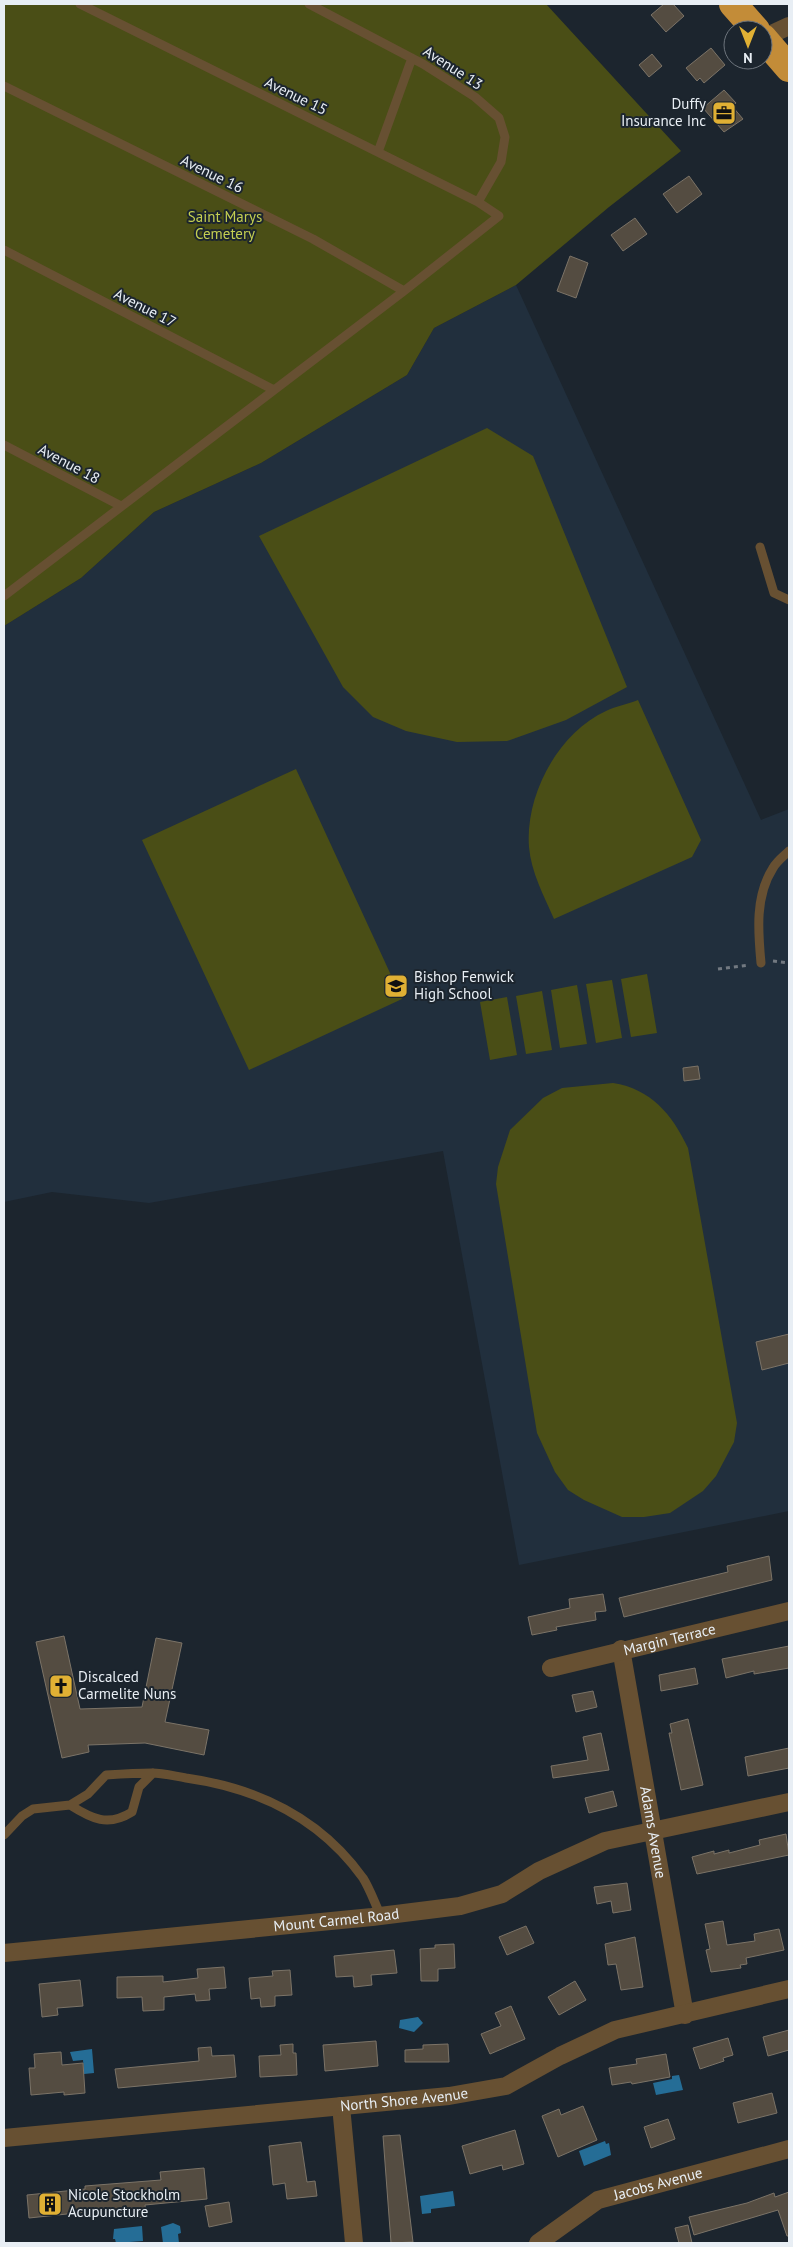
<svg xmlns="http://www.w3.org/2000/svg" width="793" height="2247" viewBox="0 0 793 2247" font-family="'PT Sans',sans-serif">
	<rect width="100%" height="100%" fill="#1c252e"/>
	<path fill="#212f3d" d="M516,285l245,535 28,-11v702l-270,54 -76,-414 -294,52 -97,-11 -48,10v-576l77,-48 73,-66 107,-49 146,-88 27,-47z"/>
	<path fill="#4a4e16" d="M4,4h542l135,147 -72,56 -93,78 -82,43 -27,47 -146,88 -107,49 -73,66 -77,48z
		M487,428l46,28 94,231 -61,33 -59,21 -50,1 -51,-11 -33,-14 -30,-30 -84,-151z
		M638,700l63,140 -9,17 -138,62c-10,-23 -23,-47 -25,-72 -4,-52 29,-114 77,-136 10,-5 22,-7 32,-11z
		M296,769l106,230 -153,71 -107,-230z
		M647,974l10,59 -26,4 -10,-58z
		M612,980l10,58 -26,5 -10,-59z
		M577,985l10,59 -27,4 -9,-58z
		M542,991l10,59 -26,4 -10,-58z
		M507,997l10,58 -27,5 -10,-58z
		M613,1083c38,6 59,31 75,65l49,275 -3,19 -18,34 -13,15 -33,22 -26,4h-22l-38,-17 -16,-10 -13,-18 -18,-39 -41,-249 2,-17 12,-37 33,-32 19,-10z"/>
	<path fill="#256d96" d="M418,2017l5,6 -9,9 -15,-4 1,-8z
		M92,2049l2,24 -10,1 -1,-14 -10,1 -3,-9z
		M679,2075l4,15 -27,5 -3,-12 19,-4v-3z
		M605,2141l1,3 3,-1 2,12 -27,11 -5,-15z
		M453,2191l2,15 -24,3v4l-9,1 -2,-18z
		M173,2223l7,3 1,7 -3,1 1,9h-16l-2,-16z
		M142,2226l1,15 -27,2 -1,-4h-2l1,-10z"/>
	<path fill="#544c41" stroke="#7b7367" d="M664,4h9l11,12 -18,16 -15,-17z
		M711,48l14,17 -21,18 -4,-5 -3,3 -11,-13z
		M652,54l10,12 -13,11 -10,-12z
		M724,90l12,13 -4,3 11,13 -19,13 -21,-24z
		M689,176l13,18 -25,19 -14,-19z
		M635,218l12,16 -24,17 -12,-16z
		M570,256l18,7 -12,35 -19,-7z
		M698,1066l2,13 -16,2 -1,-13z
		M789,1334v29l-27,7 -6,-28z
		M769,1556l3,24 -148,37 -5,-19 109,-26 -1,-6z
		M603,1594l3,17 -11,1 1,8 -40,7 1,3 -25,5 -4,-18 42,-9 -1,-9z
		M64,1636l16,73 62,-2 14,-69 26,5 -17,79 44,8 -5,25 -59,-12 -57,2 1,7 -27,6 -26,-116z
		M789,1646v22l-35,6v-3l-28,7 -4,-19z
		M695,1668l3,16 -37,7 -2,-16z
		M593,1691l4,16 -21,5 -4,-17z
		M688,1719l15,66 -22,5 -12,-57h3l-2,-9z
		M601,1733l8,37 -56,8 -2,-12 37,-6 -5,-23z
		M789,1748v20l-41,8 -3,-19z
		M613,1791l4,15 -28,7 -4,-15z
		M786,1834l3,21 -92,19 -5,-17 22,-6v3l15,-4v3l31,-8 -1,-5z
		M627,1883l4,27 -18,3 -2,-12 -14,3 -3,-17z
		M723,1921l4,24 28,-4 -1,-7 25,-5 5,21 -38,8 1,6 -7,1 1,3 -30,4 -5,-22 4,-1 -5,-25z
		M526,1926l8,17 -27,12 -8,-18z
		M635,1937l8,50 -22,3 -5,-26 -8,1 -3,-21z
		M454,1944l1,24 -17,1v12h-17l-1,-32 15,-1v-3z
		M394,1950l3,23 -26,2 1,10 -18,2 -1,-11 -17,1 -2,-21z
		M224,1967l2,21 -17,1 1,11 -14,1 -1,-7 -31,3v13l-21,1 -1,-14 -25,1v-21l46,-1v6l35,-4 -1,-9z
		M290,1970l2,25 -17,1v10l-14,1 -1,-9 -9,1 -2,-21 24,-2 -1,-5z
		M80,1980l3,26 -26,2 1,7 -16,2 -3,-33z
		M575,1981l11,19 -27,15 -11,-18z
		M511,2006l14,33 -35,15 -9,-20 20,-8 -6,-13z
		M789,2030v20l-21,6 -5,-19z
		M728,2038l5,17 -10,3 1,3 -24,8 -7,-21z
		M376,2041l2,25 -53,5 -2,-26z
		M293,2044v9h3l1,22 -37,2 -1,-21 22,-1 -1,-10z
		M448,2044l1,18h-44v-12l18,-1v-4z
		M211,2047l1,9 22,-1 2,22 -118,11 -3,-19 84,-8 -1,-13z
		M61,2052l1,13 21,-2 2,30 -21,2v-3l-33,3 -2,-27h6l-1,-14z
		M666,2054l4,23 -38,7 -1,-2 -19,3 -3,-17 28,-4 -1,-5z
		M772,2093l5,20 -39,10 -5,-20z
		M583,2106l14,34 -39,17 -16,-41 17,-7 2,6z
		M668,2119l7,20 -24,9 -7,-21z
		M515,2130l9,34 -21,6 -1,-5 -32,9 -8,-28z
		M400,2135l13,107 -22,1 -8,-107z
		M301,2142l6,40 8,-1 2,15 -30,3 -2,-16 -12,2 -4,-39z
		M204,2168l3,31 -62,6 1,12 -20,1v-6l-21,1v-3l-76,8 -2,-23 58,-6v-3l76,-6 -1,-8z
		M789,2192v44h-2l-9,-26 -84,25 -5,-18 58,-14 27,-10 1,4z
		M229,2202l3,20 -23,5 -4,-21z
		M688,2225l4,18h-13l-4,-15z"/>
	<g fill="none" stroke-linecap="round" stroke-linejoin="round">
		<path stroke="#727981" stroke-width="3" stroke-dasharray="4 4" stroke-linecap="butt" d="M773,961l16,2
			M718,969l31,-4"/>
		<path stroke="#675032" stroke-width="9" d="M309,4l114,60 52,33 24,21 6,19 -4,25 -23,40
			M4,86l309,153 91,52
			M378,152l34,-94
			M4,250l270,140
			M4,445l117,61
			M760,547l14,46 15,7
			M4,596l400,-305 95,-75 -21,-14 -398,-198
			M761,963c-3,-32 -6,-67 12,-95 4,-7 11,-12 16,-17
			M70,1805c22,14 38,22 62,7l7,-25 14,-14
			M4,1835l18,-19 11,-7 37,-4 18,-11 18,-19c15,-1 30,-2 46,-2 11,0 22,3 34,5 71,10 134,40 177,100 7,11 12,26 18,38"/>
		<g stroke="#675032" stroke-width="18">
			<path d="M763,38l26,-12"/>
			<path id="s1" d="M621,1649l64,366"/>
			<path id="s2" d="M551,1668l238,-57"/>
			<path id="s3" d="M4,1953l368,-36 88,-11 42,-12 37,-23 66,-30 184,-39"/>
			<path d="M341,2106l13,137"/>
			<path id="s4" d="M4,2138l445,-42 57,-10 54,-30 55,-26 174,-41"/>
			<path id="s5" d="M538,2243l60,-43 191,-51"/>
		</g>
		<path stroke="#c38c38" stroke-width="28" d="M733,4l23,26
			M763,38l26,30"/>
	</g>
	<defs>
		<g id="office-square" transform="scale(1.25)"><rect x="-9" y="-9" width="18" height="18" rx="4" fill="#e0b034" stroke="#1c252e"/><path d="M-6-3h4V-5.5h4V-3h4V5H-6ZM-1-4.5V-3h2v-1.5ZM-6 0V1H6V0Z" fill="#111"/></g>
		<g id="school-square" transform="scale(1.25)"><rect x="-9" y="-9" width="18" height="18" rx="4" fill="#e0b034" stroke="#1c252e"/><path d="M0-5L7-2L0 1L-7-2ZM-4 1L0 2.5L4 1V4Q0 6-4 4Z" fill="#111"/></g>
		<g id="church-square" transform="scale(1.25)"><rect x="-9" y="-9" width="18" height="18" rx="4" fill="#e0b034" stroke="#1c252e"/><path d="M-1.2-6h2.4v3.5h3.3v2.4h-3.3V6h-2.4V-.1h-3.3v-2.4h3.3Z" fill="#111"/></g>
		<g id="building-square" transform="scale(1.25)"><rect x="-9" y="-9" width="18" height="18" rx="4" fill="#e0b034" stroke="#1c252e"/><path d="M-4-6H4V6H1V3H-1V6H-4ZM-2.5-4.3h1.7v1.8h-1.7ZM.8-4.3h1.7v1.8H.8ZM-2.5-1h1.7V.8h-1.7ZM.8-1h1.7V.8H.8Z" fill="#111"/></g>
	</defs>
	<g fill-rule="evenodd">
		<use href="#office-square" x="724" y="113"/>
		<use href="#school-square" x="396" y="986"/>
		<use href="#church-square" x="61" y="1686"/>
		<use href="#building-square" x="50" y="2204"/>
	</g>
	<g text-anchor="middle" stroke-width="4" stroke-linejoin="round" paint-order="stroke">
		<g font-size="15" fill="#e8eef4" stroke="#1c252e">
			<text transform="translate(453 68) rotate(33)" y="5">Avenue 13</text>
			<text transform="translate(296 96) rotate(26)" y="5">Avenue 15</text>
			<text transform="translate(212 174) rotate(26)" y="5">Avenue 16</text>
			<text transform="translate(145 308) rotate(27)" y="5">Avenue 17</text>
			<text transform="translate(69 464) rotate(28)" y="5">Avenue 18</text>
			<text dy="5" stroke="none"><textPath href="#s2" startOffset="122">Margin Terrace</textPath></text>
			<text dy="5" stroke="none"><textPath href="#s1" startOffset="186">Adams Avenue</textPath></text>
			<text dy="5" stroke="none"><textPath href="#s3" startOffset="334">Mount Carmel Road</textPath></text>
			<text dy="5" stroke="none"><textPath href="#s4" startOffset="402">North Shore Avenue</textPath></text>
			<text dy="5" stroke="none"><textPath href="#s5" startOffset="136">Jacobs Avenue</textPath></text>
		</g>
		<g font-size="15" fill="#e8eef4" stroke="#1c252e" text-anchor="start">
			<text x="706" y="109" text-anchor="end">Duffy<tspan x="706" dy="17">Insurance Inc</tspan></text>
			<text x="414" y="982">Bishop Fenwick<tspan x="414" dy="17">High School</tspan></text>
			<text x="78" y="1682">Discalced<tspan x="78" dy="17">Carmelite Nuns</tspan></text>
			<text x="68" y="2200">Nicole Stockholm<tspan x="68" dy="17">Acupuncture</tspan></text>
		</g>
		<g font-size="15" fill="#c4cf51" stroke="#1c252e">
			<text x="225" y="222">Saint Marys<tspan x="225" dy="17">Cemetery</tspan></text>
		</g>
	</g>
	<rect width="793" height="2247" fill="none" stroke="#e8eef4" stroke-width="10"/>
	<g transform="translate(748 45) rotate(180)"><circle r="24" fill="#1c252e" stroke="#6e757d"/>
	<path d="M0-4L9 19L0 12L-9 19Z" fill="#e0b034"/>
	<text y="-8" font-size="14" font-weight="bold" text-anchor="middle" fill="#e8eef4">N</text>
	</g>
</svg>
